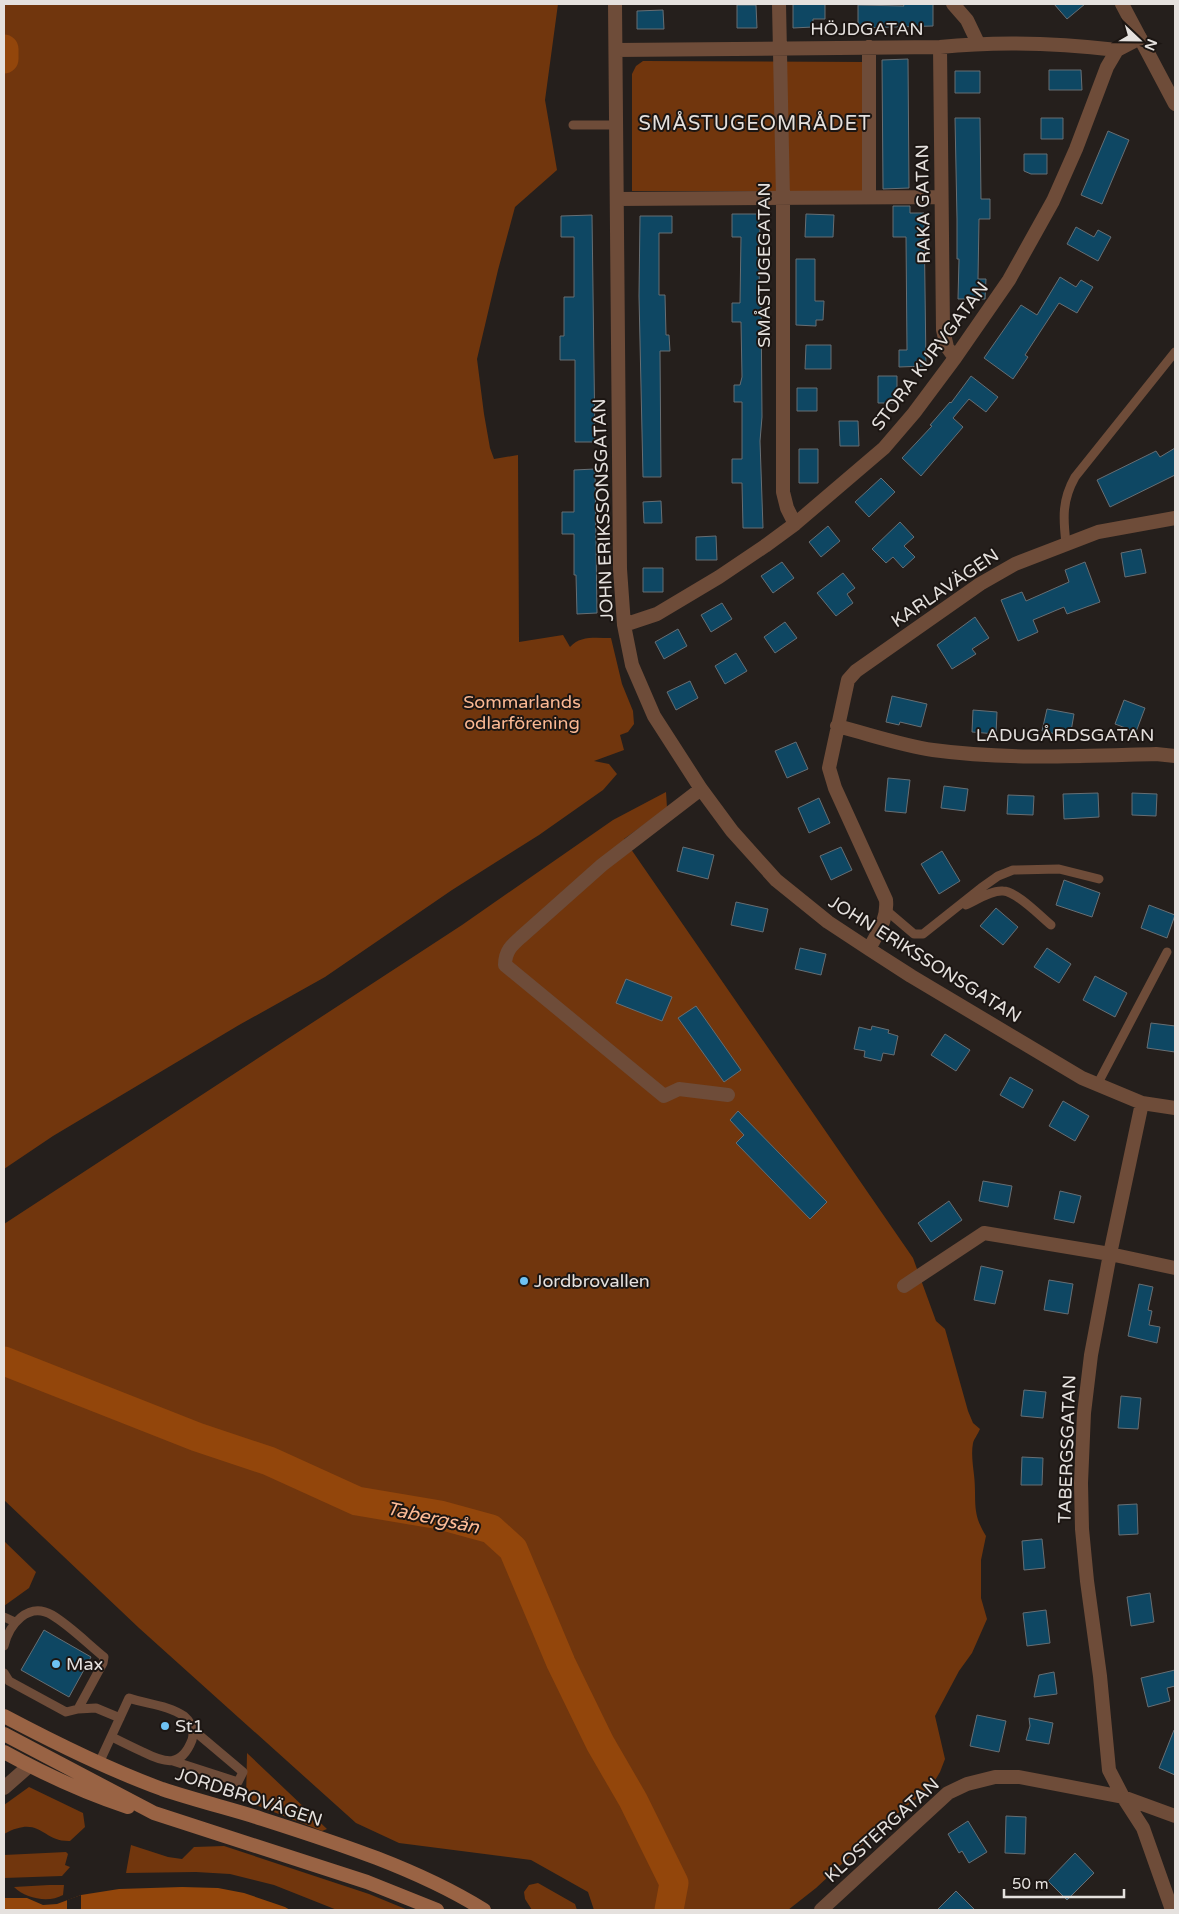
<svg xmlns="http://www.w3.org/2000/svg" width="1179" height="1914" viewBox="0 0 1179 1914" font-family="'Varela Round',sans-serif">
	<rect width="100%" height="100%" fill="#251f1c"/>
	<path fill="#71360d" d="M4,4h554l-13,96 12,70 -42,37 -17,63 -21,89 7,55 6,34 4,11 24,-4 1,187 44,-7 7,12c10,-12 27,-9 41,-9l11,46 11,27 1,13 -6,8 -8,3 4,15 -30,11 15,3 8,10 -14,16 -64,45 -87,55 -127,87 -86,48 -186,111 -49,33z
		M643,61l221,1 1,129h-233v-117l4,-8z
		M666,792l1,16 -43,31 289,419 23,63 9,8 23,82 5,12 7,6c-2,5 -6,10 -7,14 -2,11 0,22 1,32 3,26 -3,37 12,61l-5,24v38l6,21 -15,34 -13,18 -24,45 10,43 -5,13 -9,15 -43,34 -72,67 -28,22h-194l-6,-18 -57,-32 -132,-17 -43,-20 -217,-195 -135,-128v-276l458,-299 151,-105z
		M4,1541l32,31 -7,16 -25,18z
		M247,1753l80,76 -5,2 -76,-30z
		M29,1787l54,26 2,14 -15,14c-29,1 -29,-27 -66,-7v-29z
		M131,1845l37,12 14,2 12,-12 30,-1 145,48 39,16h-71l-63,-25 -44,-11 -34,-2 -70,1z
		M66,1852l2,2 -3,11 5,2 -8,9 -58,2v-23z
		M538,1883l37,21 2,6h-45l-7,-11 -1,-7 5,-7z
		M49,1885h15l-1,10c-14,8 -37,4 -49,-8z"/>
	<path fill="#93460b" d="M182,1887l36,1 26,5 41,14 5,3h-286v-12h23l16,7 14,-1 24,-9 38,-6z"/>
	<path fill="#251f1c" d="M81,1895v15h-14v-10z"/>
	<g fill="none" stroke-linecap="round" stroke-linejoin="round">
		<path stroke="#93460b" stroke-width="29" d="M4,49v10
			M4,1361l193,76 72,24 88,40 83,14 51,14 22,20 48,114 39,80 33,57 41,83 -5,27"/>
	</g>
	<path fill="#0e4763" stroke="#676e73" d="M793,4h32v15h-12v8l-20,1z
		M903,4h30v22l-75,2v-23l46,1z
		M1054,4h31l-18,15z
		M737,5h19l1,23h-20z
		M663,10l1,19h-27v-18z
		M908,59l1,129 -26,1 -1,-129z
		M1049,70h32l1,20h-33z
		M955,71h25v22h-25z
		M955,118h25l1,81h9v20h-11l-1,60h8l-1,20h-27l1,-40h-2v-40z
		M1041,118h22v21h-22z
		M1108,131l21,9 -27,64 -21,-9z
		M1024,154h23v20h-16l-7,-3z
		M893,206h17v7h14l2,153 -27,1v-17h8l-1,-113h-13z
		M732,214h28l-1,82h2l1,121 -2,24 3,87h-20l-1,-45h-10v-24h10v-57h-8v-17h6l2,-8 -1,-55h-9v-19h8l1,-66h-9z
		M806,214l28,1 -1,22h-28z
		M592,215l3,227h-20v-82h-15v-24h4v-39h10v-60h-13v-21z
		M640,216h32v17h-13v62h6l1,40h3l1,16h-10l1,126h-18l-4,-181z
		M1076,227l18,10 4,-7 13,7 -13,24 -31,-17z
		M796,259h19v42h9l-1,19h-7v6l-20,-1z
		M1060,277l16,10 5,-7 12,7 -16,26 -18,-10 -34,52 3,2 -15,22 -29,-21 37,-53 16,10z
		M806,345h25v24h-26z
		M878,376h19v27h-19z
		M971,376l27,21 -12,15 -17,-13 -16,19 10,9 -42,49 -19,-18 30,-32 -2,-1 20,-23 1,1z
		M797,388h20v23h-20z
		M839,421h19l1,25h-19z
		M1175,448v27l-65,32 -13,-27 59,-29 4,6z
		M799,449h19v34h-19z
		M595,469l2,144 -20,1 -1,-39h-2v-41h-12v-22h12v-42z
		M881,478l14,14 -26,25 -14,-15z
		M661,501l1,22h-18l-1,-21z
		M900,522l14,15 -10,9 11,11 -12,11 -10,-11 -7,6 -14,-14z
		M828,526l12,15 -19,16 -12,-15z
		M716,536l1,24h-21v-23z
		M1141,549l5,24 -21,4 -4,-24z
		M782,562l12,16 -21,15 -12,-17z
		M1085,562l15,40 -33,12 -3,-7 -31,13 5,12 -20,9 -17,-41 21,-8 4,9 43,-19 -4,-12z
		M643,568h20v24h-20z
		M843,573l12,15 -8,6 6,9 -17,13 -19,-23z
		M722,603l10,16 -21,13 -10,-17z
		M975,617l14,21 -17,11 4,5 -24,15 -15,-24z
		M785,622l12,16 -22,15 -11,-16z
		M678,629l9,17 -23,13 -9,-17z
		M736,653l11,18 -22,13 -10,-18z
		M690,681l8,17 -22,12 -9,-18z
		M892,696l35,8 -6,23 -21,-5 -1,3 -13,-3z
		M1124,700l21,8 -9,24 -21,-8z
		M1047,709l27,5 -4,23 -28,-6z
		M973,710l24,2 -1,22 -24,-2z
		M796,742l12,27 -21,9 -12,-27z
		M888,778l22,2 -4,33 -21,-2z
		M944,786l24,3 -3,22 -24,-3z
		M1098,793l1,24 -35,2 -1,-25z
		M1132,793l25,1 -1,22 -24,-1z
		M1008,795l26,1 -1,19 -26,-1z
		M819,798l11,25 -21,10 -11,-25z
		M683,847l31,8 -6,24 -31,-8z
		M841,847l11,23 -21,10 -11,-24z
		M942,851l18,30 -21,13 -18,-30z
		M1064,880l36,13 -8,24 -36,-12z
		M736,902l32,7 -5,23 -32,-7z
		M1149,905l26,10 -8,23 -26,-10z
		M996,908l22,19 -15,18 -23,-19z
		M800,948l26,6 -5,21 -26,-6z
		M1047,948l24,16 -12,19 -25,-16z
		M1095,976l32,17 -12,24 -32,-17z
		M626,979l46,18 -10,24 -46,-18z
		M696,1006l45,64 -17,12 -46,-64z
		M1151,1023l24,3v26l-28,-4z
		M872,1026l17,4 -1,3 10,3 -4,19 -11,-2 -2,8 -17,-4 1,-6 -11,-2 5,-22 12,3z
		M945,1034l25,16 -14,21 -25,-16z
		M1010,1077l23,13 -10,18 -23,-13z
		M1063,1101l26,15 -14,25 -26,-15z
		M738,1111l89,91 -17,17 -74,-76 8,-8 -14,-15z
		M983,1181l29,5 -4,21 -29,-6z
		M1060,1191l21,5 -7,27 -20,-4z
		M949,1201l13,19 -31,22 -13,-19z
		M981,1266l22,5 -8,33 -21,-4z
		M1049,1280l24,4 -5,30 -24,-4z
		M1139,1284l14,3 -5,23 4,1 -3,14 11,2 -3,16 -29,-7z
		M1024,1390l22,2 -3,26 -22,-2z
		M1121,1396l20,2 -3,31 -20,-1z
		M1022,1457l21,1 -1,27h-21z
		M1137,1504l1,30 -19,1 -1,-30z
		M1042,1539l3,29 -21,2 -2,-29z
		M1150,1593l4,29 -23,4 -4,-29z
		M1046,1610l4,33 -23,3 -4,-33z
		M44,1630l47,27 -22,40 -48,-27z
		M1175,1670v16l-8,2 3,13 -22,6 -7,-29z
		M1054,1672l3,22 -23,3 5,-22z
		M977,1715l29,6 -7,31 -29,-6z
		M1029,1718l24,5 -4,21 -23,-4 4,-14z
		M1174,1730h1v45l-16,-7z
		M1006,1816l20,1 -1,37 -20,-1z
		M968,1821l19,31 -18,11 -7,-12 -3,2 -11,-19z
		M1075,1853l19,20 -27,27 -19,-19z
		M956,1891l19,19h-38z"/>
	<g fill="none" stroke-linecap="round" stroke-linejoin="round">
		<path stroke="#6e4c39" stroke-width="9" d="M573,125h42
			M1066,543c-3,-25 -4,-43 9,-66l100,-125
			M966,905c11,-5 25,-15 37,-14 13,0 37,25 48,34
			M887,911l27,23h9l58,-46 17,-12 15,-6 46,-1 40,10
			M1097,1085l70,-133
			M4,1617l11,5
			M4,1646c5,-21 24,-45 48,-31 17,10 36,29 52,42l-1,6 -25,46 -12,3 -57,-31 -5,-8
			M78,1709l18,-1 24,10
			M173,1761l65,21 5,-10 -51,-43
			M99,1763l30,-65c17,6 39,7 55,18 7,6 11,14 8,24 -11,28 -27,23 -49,12 -11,-5 -21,-10 -31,-15"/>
		<path stroke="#6e4c39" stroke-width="14" d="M615,4l5,565 4,56 8,40 22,51 47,73 31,42 44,49 52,42 41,27 42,27 171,102 60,25 33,5
			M779,4l4,194v294l4,16 8,16
			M953,4l14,16 11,23
			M869,47v149
			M940,47l3,283 4,17 8,11
			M616,50l324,-3c58,-6 118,-4 177,3
			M617,199l324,-2
			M624,625l33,-11 62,-37 46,-31 30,-22 89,-76 30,-35 41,-55 54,-78 44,-79 23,-52 31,-82 10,-17 23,-12
			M837,726c32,8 63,19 96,24 74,10 149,6 223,4l19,2
			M701,789l-99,76 -81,72c-9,8 -16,14 -16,28l159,131 15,-7 49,6
			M869,949c9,-17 19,-30 17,-49l-51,-112 -6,-20 19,-88 8,-9 124,-87 35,-20 83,-32 77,-14
			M1142,1103l-32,151 -19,101 -7,58 -3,70 1,46 5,52 13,95 9,94 14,27 20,31 29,82
			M904,1286l80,-53 126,21 65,14
			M4,1788l25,-22
			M821,1910l127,-117 19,-9 28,-7h24l104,20 52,19"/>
		<path stroke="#6e4c39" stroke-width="14" d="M1122,4l53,100"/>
		<path stroke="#996344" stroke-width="14" d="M4,1716c51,27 103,53 158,73 30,10 61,18 91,27 78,25 162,51 231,94
			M4,1734l150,79 213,69 70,28
			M4,1752c40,22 81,41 124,55"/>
	</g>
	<g fill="#6ec2f3" stroke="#1c1613" stroke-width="2">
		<circle cx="524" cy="1281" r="5"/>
		<circle cx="56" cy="1664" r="5"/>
		<circle cx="165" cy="1726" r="5"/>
	</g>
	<g text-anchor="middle" stroke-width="4" stroke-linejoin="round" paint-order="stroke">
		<g font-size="18" fill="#e5e1de" stroke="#1c1613">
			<text x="867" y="35">HÖJDGATAN</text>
			<text transform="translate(923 204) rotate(-91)" y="6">RAKA GATAN</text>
			<text transform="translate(764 265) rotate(-90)" y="6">SMÅSTUGEGATAN</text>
			<text transform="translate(930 356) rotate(-53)" y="6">STORA KURVGATAN</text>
			<text transform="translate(603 510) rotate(-92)" y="6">JOHN ERIKSSONSGATAN</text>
			<text transform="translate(945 588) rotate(-34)" y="6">KARLAVÄGEN</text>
			<text x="1065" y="741">LADUGÅRDSGATAN</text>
			<text transform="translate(925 959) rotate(32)" y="6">JOHN ERIKSSONSGATAN</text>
			<text transform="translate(1067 1449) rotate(-88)" y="6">TABERGSGATAN</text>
			<text transform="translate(249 1797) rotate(18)" y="6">JORDBROVÄGEN</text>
			<text transform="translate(882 1830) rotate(-42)" y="6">KLOSTERGATAN</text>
		</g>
		<g font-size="18" fill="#fab893" stroke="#1c1613">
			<text x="522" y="708">Sommarlands<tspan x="522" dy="21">odlarförening</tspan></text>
		</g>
		<g font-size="18" fill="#e5e1de" stroke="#1c1613" text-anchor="start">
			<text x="534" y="1287">Jordbrovallen</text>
			<text x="66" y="1670">Max</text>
			<text x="175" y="1732">St1</text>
		</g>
		<g font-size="19" font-style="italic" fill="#fdbb96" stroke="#1c1613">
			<text transform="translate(433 1517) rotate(12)" y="7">Tabergsån</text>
		</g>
		<g font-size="20" letter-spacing="1" fill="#e5e1de" stroke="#1c1613">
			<text x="755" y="130">SMÅSTUGEOMRÅDET</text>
		</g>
	</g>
	<rect width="1179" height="1914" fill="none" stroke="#e5e1de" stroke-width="10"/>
	<g transform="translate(1139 40) rotate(112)" stroke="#1c1613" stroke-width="4" paint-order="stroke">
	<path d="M0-4L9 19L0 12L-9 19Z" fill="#e5e1de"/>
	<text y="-8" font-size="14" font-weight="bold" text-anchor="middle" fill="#e5e1de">N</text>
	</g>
	<path d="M1004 1889v8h120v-8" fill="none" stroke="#e5e1de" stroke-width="2.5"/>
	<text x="1012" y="1889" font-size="15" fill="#e5e1de" stroke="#1c1613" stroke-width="4" paint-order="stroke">50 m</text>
</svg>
